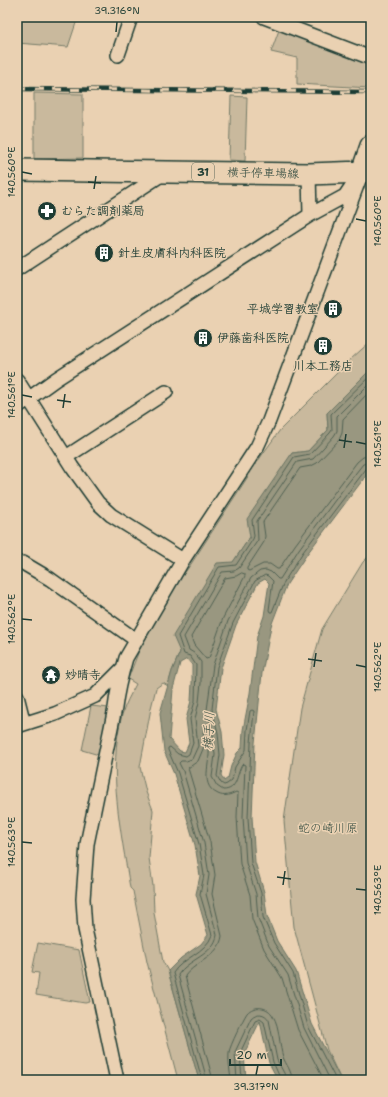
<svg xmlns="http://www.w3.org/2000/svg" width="388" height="1097" viewBox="0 0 388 1097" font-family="'Shantell Sans','Klee One',sans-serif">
	<rect width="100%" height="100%" fill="#ead1b2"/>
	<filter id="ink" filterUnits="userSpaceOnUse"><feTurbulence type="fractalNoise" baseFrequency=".025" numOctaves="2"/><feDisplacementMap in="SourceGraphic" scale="8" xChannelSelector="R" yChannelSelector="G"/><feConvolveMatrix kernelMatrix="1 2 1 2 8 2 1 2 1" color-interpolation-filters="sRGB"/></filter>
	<g filter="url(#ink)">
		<path fill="#c9b99d" stroke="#747b68" d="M17,17h61l-10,30 -51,-4z
			M279,30l92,33v25l-74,-4v-26l-26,-6z
			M34,93l49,1v64l-49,1z
			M231,96l16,1 -2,64 -16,-1z
			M371,341v28l-44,44 1,17 -20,21 -16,2 -42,84 -17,25 -53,90 -8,19 -4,15 -5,-3 -7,5 -5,20 -11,59 6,25 7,18 -4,48 4,28 1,27 9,49 5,9 31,109h-15l-1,-1 -5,1 -31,-118 -14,-71 -3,-3c-9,-57 -23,-117 -8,-173 3,-11 9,-21 14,-31l-8,-5 14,-36 19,-37 30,-42 71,-109 18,-25 71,-71z
			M371,554v526h-30l-14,-30 -33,-123 -10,-106 16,-113 22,-79 41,-67z
			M91,706l18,2 -10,47 -17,-5z
			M38,943l41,7 11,52 -5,1 -49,-8 3,-22 -7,-1z"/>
		<path fill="#999780" stroke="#687362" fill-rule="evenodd" d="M371,369v100l-64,85 -20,30 -16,42 -9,47 -7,70 -3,74 3,45 9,30 3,24 10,25 19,30 16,53 29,56h-63l-9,-17 -9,-42 -16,33 2,26h-47l-31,-109 13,-13 20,-14 7,-9 -12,-41 4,-18 -5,-31 -21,-71 -10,-23 -4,-38 12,-42 8,-19 -7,-16 44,-73 16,-1 17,-25 -3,-18 45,-66 16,-2 20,-21 -1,-17zM265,579l4,4 -5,33 -7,20 -7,57 -7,37 -1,18 -5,5 -6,13 -3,12 -4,3 -3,-6 3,-20 -2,-23 -6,-23 5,-41 15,-43 22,-42zM187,659l5,6v18l-1,18 -5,18 3,24 -4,9 -5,-1 -11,-12 4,-50 7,-26z"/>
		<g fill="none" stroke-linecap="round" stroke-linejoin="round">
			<path stroke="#506152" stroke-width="1" d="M371,390l-28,29 -1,14 -3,7 -22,23 -6,3 -11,2 -37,54 2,14 -1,6 -17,26v2l2,1 14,-7h7l7,5h2l16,-24 62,-83 6,-5 8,-1
				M242,573l3,1v2l-22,42 -14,40 -3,1 -12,-14 -3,-8 34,-59 11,-2z
				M202,1080l-29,-107c9,-15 33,-20 39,-38l-12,-41 4,-19 -5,-31 -21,-71 -10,-23v-2l2,-1 8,7 8,2 3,-2 4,-11 -3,-24 5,-18 1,-36 -6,-9 -6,-2 -6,-18 41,-69 17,-2 17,-26 1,-3 -2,-16 42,-63 16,-3 20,-21 2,-3 -1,-16 40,-39
				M207,1080l-29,-105c10,-16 36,-20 39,-40l-11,-41 3,-19 -5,-32 -21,-72 -4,-8 2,-2h5l6,-2 6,-13 -3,-27 4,-17 2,-19v-21l-7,-9 -5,-3 -5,-13 38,-65 12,-1 5,-3 19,-28 -1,-19 40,-59 16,-3 21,-23 3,-5v-15l34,-34
				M213,1080l-28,-104c11,-15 34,-19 37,-40l-10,-42 3,-19 -5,-33 -22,-74 10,-7 5,-12 2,-8 -2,-9 2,-2 1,1 2,8 -1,2c8,16 -11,43 11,53 6,3 12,1 18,-2l2,1 -1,24 3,47 10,31 2,24 12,30 18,29 16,52 26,50
				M231,1080c-1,-9 -3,-19 -2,-28 1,-6 14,-33 18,-39 7,-8 21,-7 26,3 7,11 6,29 10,41 3,8 9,14 9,23
				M237,1080l-2,-28 16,-34c6,-6 14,-5 18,2l8,40 8,15 1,5
				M242,1080l-2,-27 15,-32 5,-2 4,3 9,40 8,18
				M330,1080l-26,-52 -16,-53 -19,-29 -11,-28 -2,-24 -10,-31 -3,-46 2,-52 -2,-1 -1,1c-6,10 -4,25 -19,25l-6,-4 -5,-9 3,-22 -2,-21 -6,-24 6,-45 15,-44 23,-43 9,-7 6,-1 5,2 7,7h2l19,-30 45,-61 19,-24 8,-2
				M336,1080l-28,-54 -15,-53 -19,-30 -11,-26 -2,-24 -10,-30 -3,-45 3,-75 3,-32 -2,-1 -2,1 -3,19 -1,20 -11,17 -3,13 -5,4 -3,1 -3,-2 -4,-7 3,-21 -2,-22 -6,-24 5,-42 16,-44 22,-42 10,-6 3,1 5,5 -4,29 1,2h2l12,-30 19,-30 63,-83 5,-2"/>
			<g stroke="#1f3d34" stroke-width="16">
				<path id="minor" d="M264,17l107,41
					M118,55l13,-38
					M310,215l35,-19 8,-12
					M17,269l147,-96
					M17,380l55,87 26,36 13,12 72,45
					M17,407l39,-28 254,-164 -1,-41
					M66,457l100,-65
					M23,563l27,16 86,61
					M17,696l7,28
					M17,726l38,-12 40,-18 27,-27
					M117,1080l-32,-151 -2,-30 4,-55 28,-136c2,-17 6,-33 11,-50l57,-98 74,-113 12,-26 93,-249"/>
			</g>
			<g stroke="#1f3d34" stroke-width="24">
				<path id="primary" d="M17,170l292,4 53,-2 9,-26"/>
			</g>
			<use href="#minor" stroke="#ead1b2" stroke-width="13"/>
			<use href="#primary" stroke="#ead1b2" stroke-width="21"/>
			<g stroke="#1f3d34" stroke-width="4.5">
				<path id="rail" d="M17,89l354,3"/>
			</g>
			<use href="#rail" stroke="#ead1b2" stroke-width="3" stroke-dasharray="9" stroke-linecap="butt"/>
		</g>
	</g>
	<path fill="none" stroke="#1f3d34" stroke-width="1.5" d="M116,32l1,-10M22,172l10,2M88,182l13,1M94,189l2,-13M356,219l10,2M22,395l10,2M57,400l14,2M63,408l2,-14M339,440l13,2M356,442l10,2M344,448l2,-14M22,619l10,1M308,659l14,2M356,665l10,2M314,667l2,-14M22,842l10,1M277,877l14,2M283,885l2,-14M356,889l10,1M256,1075l2,-10"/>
	<defs>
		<g id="pharmacy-disc" transform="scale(1)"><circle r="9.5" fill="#1f3d34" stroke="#ead1b2"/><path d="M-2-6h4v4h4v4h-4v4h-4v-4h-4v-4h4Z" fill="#fff"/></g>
		<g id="building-disc" transform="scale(1)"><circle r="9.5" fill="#1f3d34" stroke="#ead1b2"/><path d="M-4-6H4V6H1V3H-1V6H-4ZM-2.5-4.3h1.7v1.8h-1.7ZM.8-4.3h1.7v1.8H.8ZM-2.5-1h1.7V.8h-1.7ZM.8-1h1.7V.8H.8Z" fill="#fff"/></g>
		<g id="temple-disc" transform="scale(1)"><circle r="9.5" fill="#1f3d34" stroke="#ead1b2"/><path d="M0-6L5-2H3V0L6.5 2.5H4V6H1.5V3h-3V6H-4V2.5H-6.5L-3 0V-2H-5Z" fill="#fff"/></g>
	</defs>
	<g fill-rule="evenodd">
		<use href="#pharmacy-disc" x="47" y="211"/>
		<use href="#building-disc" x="104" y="253"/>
		<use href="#building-disc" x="333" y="309"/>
		<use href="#building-disc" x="203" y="338"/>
		<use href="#building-disc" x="323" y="346"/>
		<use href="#temple-disc" x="51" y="675"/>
	</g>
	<g text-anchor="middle" stroke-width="3" stroke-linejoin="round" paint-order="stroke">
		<rect fill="#ead1b2" stroke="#5c695a" stroke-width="1" x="192" y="163" width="22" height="18" rx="3"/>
		<g font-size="11" font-weight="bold" fill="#1f3d34">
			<text x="203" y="176">31</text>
		</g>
		<g font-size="12" fill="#1f3d34" stroke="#ead1b2">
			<text transform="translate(263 173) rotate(1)" y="4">横手停車場線</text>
		</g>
		<g font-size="12" font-weight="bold" fill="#1f3d34" stroke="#ead1b2" text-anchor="start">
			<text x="61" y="215">むらた調剤薬局</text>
			<text x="118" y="257">針生皮膚科内科医院</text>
			<text x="319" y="313" text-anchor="end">平城学習教室</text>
			<text x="217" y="342">伊藤歯科医院</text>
			<text x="323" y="370" text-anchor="middle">川本工務店</text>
			<text x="65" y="679">妙晴寺</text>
		</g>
		<g font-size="12" fill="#30493e" stroke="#ead1b2">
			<text x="328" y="832">蛇の崎川原</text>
		</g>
		<g font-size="13" font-style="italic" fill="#314a3f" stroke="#ead1b2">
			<text transform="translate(208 731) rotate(-87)" y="5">横手川</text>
		</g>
	</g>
	<rect width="388" height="1097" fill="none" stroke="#ead1b2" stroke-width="44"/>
	<path d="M230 1059v6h51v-6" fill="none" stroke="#1f3d34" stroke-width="2"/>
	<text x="236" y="1059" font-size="12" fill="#1f3d34" stroke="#ead1b2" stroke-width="3" paint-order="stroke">20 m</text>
	<rect x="22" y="22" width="344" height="1053" fill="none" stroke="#1f3d34" stroke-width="1.5"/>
	<g font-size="10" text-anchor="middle" fill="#1f3d34">
		<text x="117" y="14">39.316°N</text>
		<text transform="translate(11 172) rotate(-90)" y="4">140.560°E</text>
		<text transform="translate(377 221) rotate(-90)" y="4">140.560°E</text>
		<text transform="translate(11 395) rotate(-90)" y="4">140.561°E</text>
		<text transform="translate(377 444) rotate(-90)" y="4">140.561°E</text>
		<text transform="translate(11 619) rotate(-90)" y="4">140.562°E</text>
		<text transform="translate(377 667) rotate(-90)" y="4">140.562°E</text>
		<text transform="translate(11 842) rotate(-90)" y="4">140.563°E</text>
		<text transform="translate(377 890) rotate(-90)" y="4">140.563°E</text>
		<text x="256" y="1090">39.317°N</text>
	</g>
</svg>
